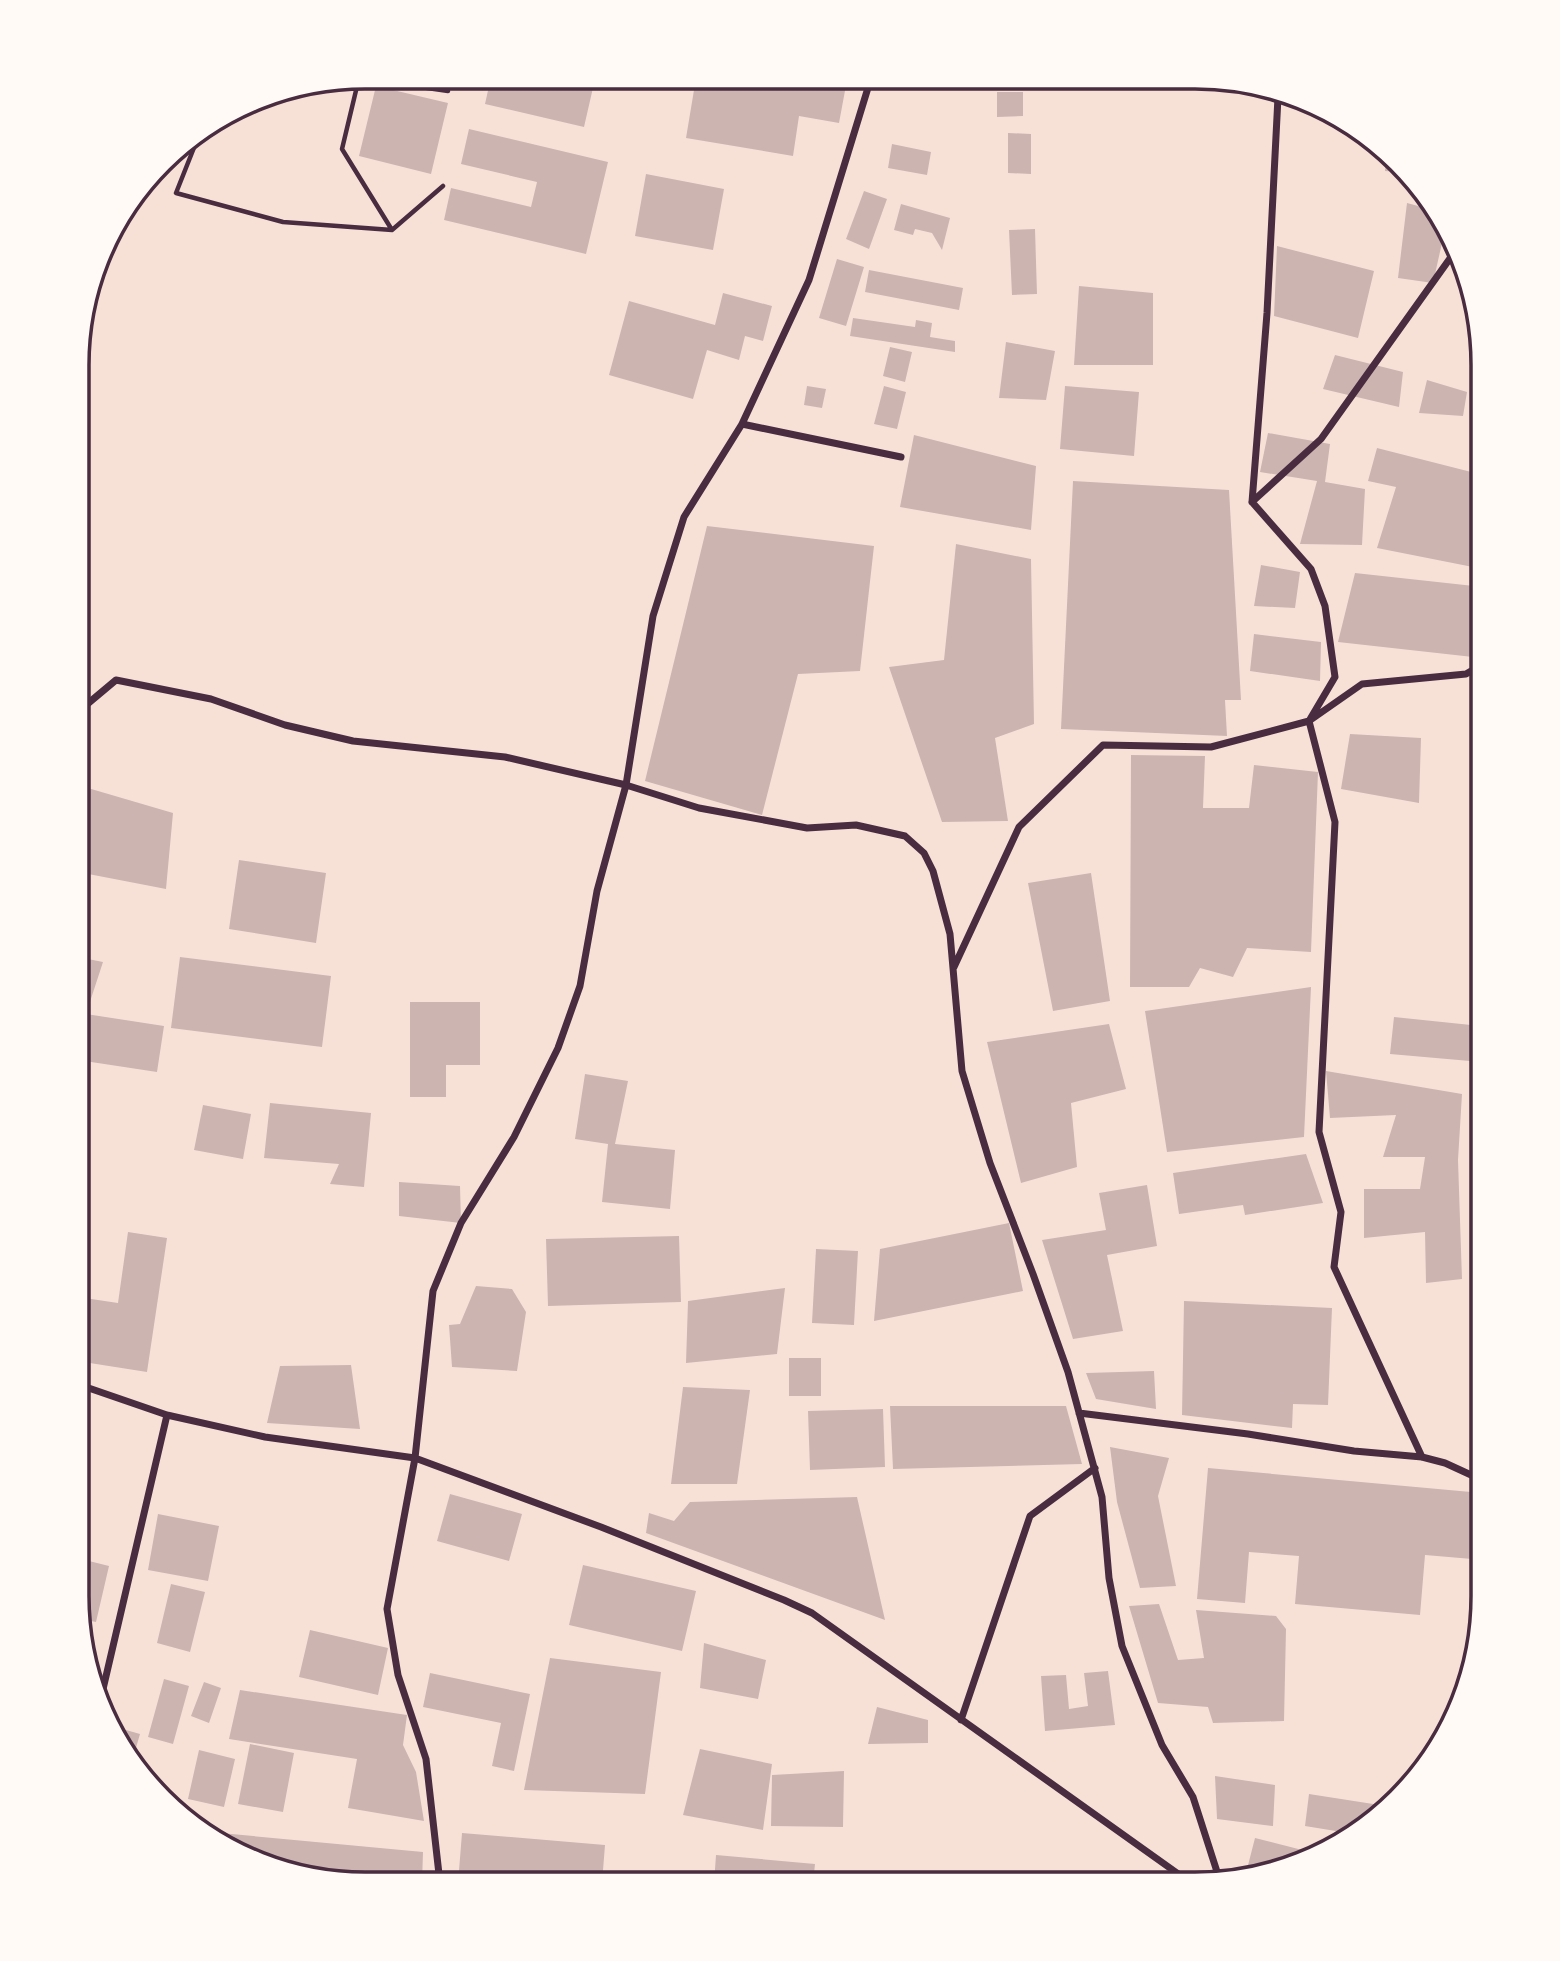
<svg xmlns="http://www.w3.org/2000/svg" width="1560" height="1961" viewBox="0 0 1560 1961" font-family="Jost,sans-serif">
	<rect width="100%" height="100%" fill="#f7e1d7"/>
	<path fill="#ccb4b1" d="M491,77l104,2 -11,48 -99,-23z
		M696,78h140l11,2 -8,43 -40,-7 -6,40 -107,-18z
		M376,86l72,17 -17,71 -72,-18z
		M997,92h26v24l-26,1z
		M469,129l139,33 -22,92 -142,-34 7,-32 80,19 6,-25 -76,-18z
		M1008,133l23,1v40l-23,-1z
		M892,144l39,8 -4,23 -39,-7z
		M1386,159l12,13 -13,-1z
		M646,174l78,15 -11,61 -78,-14z
		M864,191l23,8 -18,50 -23,-10z
		M1407,203l26,7 13,15 -13,58 -35,-5z
		M901,204l49,14 -8,32 -10,-17 -17,-4 -2,6 -19,-5z
		M1035,229l2,65 -25,1 -3,-65z
		M1277,246l97,25 -16,67 -84,-22z
		M837,259l27,8 -18,59 -27,-8z
		M869,270l94,18 -4,22 -94,-18z
		M1079,286l74,7v72h-79z
		M723,293l49,13 -9,35 -18,-5 -6,24 -32,-10 -14,49 -84,-24 20,-74 86,24z
		M853,318l62,9 1,-7 16,3 -2,14 25,4v11l-105,-16z
		M1006,342l49,9 -9,49 -47,-2z
		M890,347l22,5 -7,30 -22,-6z
		M1335,355l68,17 -4,35 -76,-18z
		M1427,380l40,12 -4,24 -44,-3z
		M807,386l19,3 -4,19 -18,-3z
		M884,386l22,6 -9,37 -23,-5z
		M1065,386l74,6 -5,64 -74,-7z
		M1268,433l62,11 -5,38 40,7 -3,56 -62,-1 17,-63 -57,-9z
		M914,435l122,31 -5,64 -131,-23z
		M1377,448l106,27v94l-106,-21 19,-61 -28,-6z
		M1073,481l156,9 12,210h-16l2,36 -166,-7z
		M707,526l167,20 -14,125 -62,3 -36,141 -117,-34z
		M956,544l75,15 3,165 -39,14 13,83 -66,1 -53,-155 55,-7z
		M1261,565l39,7 -5,36 -41,-2z
		M1355,573l128,14 -1,71 -144,-16z
		M1254,634l67,8 -1,39 -70,-10z
		M1350,734l71,4 -2,65 -78,-14z
		M1131,755l74,1 -2,52h46l5,-43 64,7 -7,180 -64,-4 -14,29 -33,-9 -11,19h-59z
		M81,786l92,27 -7,76 -88,-17 1,-75z
		M239,860l87,13 -10,70 -87,-14z
		M1091,873l19,128 -57,10 -25,-128z
		M78,957l25,5 -17,52 78,12 -7,46 -79,-12z
		M180,957l151,19 -9,71 -151,-19z
		M1311,987l-7,150 -137,15 -22,-141z
		M410,1002h70v63h-34v32h-36z
		M1394,1017l77,8 -1,36 -80,-7z
		M1109,1024l17,65 -55,14 6,64 -56,16 -34,-141z
		M1326,1071l136,23 -4,66 4,119 -36,4 -1,-51 -61,6v-49h56l5,-32h-42l13,-42 -66,3z
		M585,1074l43,7 -13,63 60,6 -5,59 -68,-7 6,-58 -33,-5z
		M270,1103l101,10 -7,74 -34,-3 9,-20 -75,-6z
		M203,1105l48,9 -8,45 -49,-9z
		M1306,1154l17,49 -78,12 -2,-10 -64,9 -6,-41z
		M399,1182l61,4 1,37 -62,-7z
		M1147,1185l10,61 -50,9 16,76 -50,8 -31,-99 64,-10 -7,-37z
		M1009,1223l14,68 -149,30 6,-72z
		M128,1232l39,6 -20,134 -70,-11 1,-64 40,6z
		M679,1236l2,66 -133,4 -2,-67z
		M816,1249l42,2 -4,74 -42,-2z
		M476,1286l36,3 14,23 -9,59 -65,-4 -3,-42 11,-1z
		M785,1288l-8,66 -91,9 2,-62z
		M1184,1301l148,7 -4,97 -35,-1 -1,24 -110,-13z
		M789,1358h32v38h-32z
		M351,1365l9,64 -93,-6 13,-57z
		M1154,1371l2,38 -60,-10 -10,-26z
		M683,1387l67,3 -13,94h-66z
		M890,1406h176l16,58 -189,5z
		M883,1409l2,58 -75,3 -2,-59z
		M1110,1447l59,11 -11,38 18,90 -36,2 -23,-86z
		M1208,1468l274,25v98l-12,-2 2,-30 -47,-4 -5,60 -125,-11 4,-48 -50,-4 -4,51 -48,-4z
		M450,1494l72,20 -13,47 -72,-20z
		M857,1497l28,123 -239,-87 3,-20 25,8 16,-19z
		M158,1514l61,12 -11,55 -60,-11z
		M77,1558l32,8 -13,56 -16,-3 -3,-23z
		M583,1565l113,26 -14,60 -113,-26z
		M171,1584l34,8 -15,60 -33,-9z
		M1159,1604l19,56 26,-2 -8,-48 80,6 10,13 -2,92 -71,2 -5,-16 -50,-4 -29,-97z
		M310,1630l78,18 -10,47 -79,-18z
		M704,1643l62,17 -8,39 -58,-11z
		M550,1658l111,14 -16,122 -121,-4z
		M1108,1671l7,54 -70,6 -4,-55 25,-1 3,34 19,-3 -4,-33z
		M430,1673l100,21 -16,77 -22,-5 9,-43 -78,-16z
		M164,1679l25,7 -16,58 -25,-7z
		M204,1682l17,6 -12,35 -18,-7z
		M240,1690l167,25 -4,30 13,27 8,49 -76,-13 9,-49 -128,-20z
		M877,1707l51,13v23l-60,1z
		M119,1728l21,6 -7,24 -17,-18z
		M250,1744l44,9 -11,59 -45,-8z
		M700,1749l72,15 -9,66 -80,-15z
		M199,1750l36,9 -11,48 -36,-8z
		M844,1771l-1,56 -72,-1 1,-51z
		M1215,1776l60,9 -2,41 -56,-7z
		M1309,1794l77,12 -1,4 -31,24 -49,-8z
		M210,1832l213,20 -1,31h-76l-73,-14 -64,-32z
		M462,1833l143,12 -3,38h-144z
		M1255,1838l59,15 -68,20z
		M716,1855l99,9 -2,19h-99z
		M997,1873l149,6v4h-150z"/>
	<g fill="none" stroke-linecap="round" stroke-linejoin="round">
		<path stroke="#4a2c40" stroke-width="4.5" d="M358,78l90,13
			M359,78l-17,71 50,81 51,-44
			M199,135l-23,58 107,29 109,8"/>
		<path stroke="#4a2c40" stroke-width="7" d="M742,424l159,33
			M1252,502l15,-189 11,-216
			M79,711l37,-31 95,19 74,26 68,16 152,16 121,28 73,23 108,20 49,-3 49,11 19,17 9,18 17,63 12,137 28,92 43,111 35,98 34,125 7,81 13,68 40,99 31,52 27,84
			M954,967l65,-140 84,-82 108,2 98,-26 26,-44 -10,-71 -14,-37 -59,-67 69,-63 135,-189
			M77,1384l90,31 98,22 150,21 186,69 183,73 28,13 379,270
			M1079,1413l169,21 106,17 68,6 23,6 37,17
			M1422,1457l-88,-190 7,-55 -22,-80 16,-310 -26,-101 53,-37 104,-10 17,-10
			M100,1702l67,-287
			M961,1720l69,-204 65,-48
			M440,1883l-14,-124 -28,-84 -11,-66 28,-151 18,-167 28,-68 53,-86 44,-89 22,-62 17,-95 29,-106 27,-169 31,-99 58,-93 67,-144 62,-202"/>
	</g>
	<path d="M0 0H1560V1961H0ZM365 89H1195A276 276 0 0 1 1471 365V1596A276 276 0 0 1 1195 1872H365A276 276 0 0 1 89 1596V365A276 276 0 0 1 365 89Z" fill="#fffaf5" fill-rule="evenodd"/>
	<path fill="none" stroke="#4a2c40" stroke-width="3.5" d="M365 89H1195A276 276 0 0 1 1471 365V1596A276 276 0 0 1 1195 1872H365A276 276 0 0 1 89 1596V365A276 276 0 0 1 365 89Z"/>
</svg>
